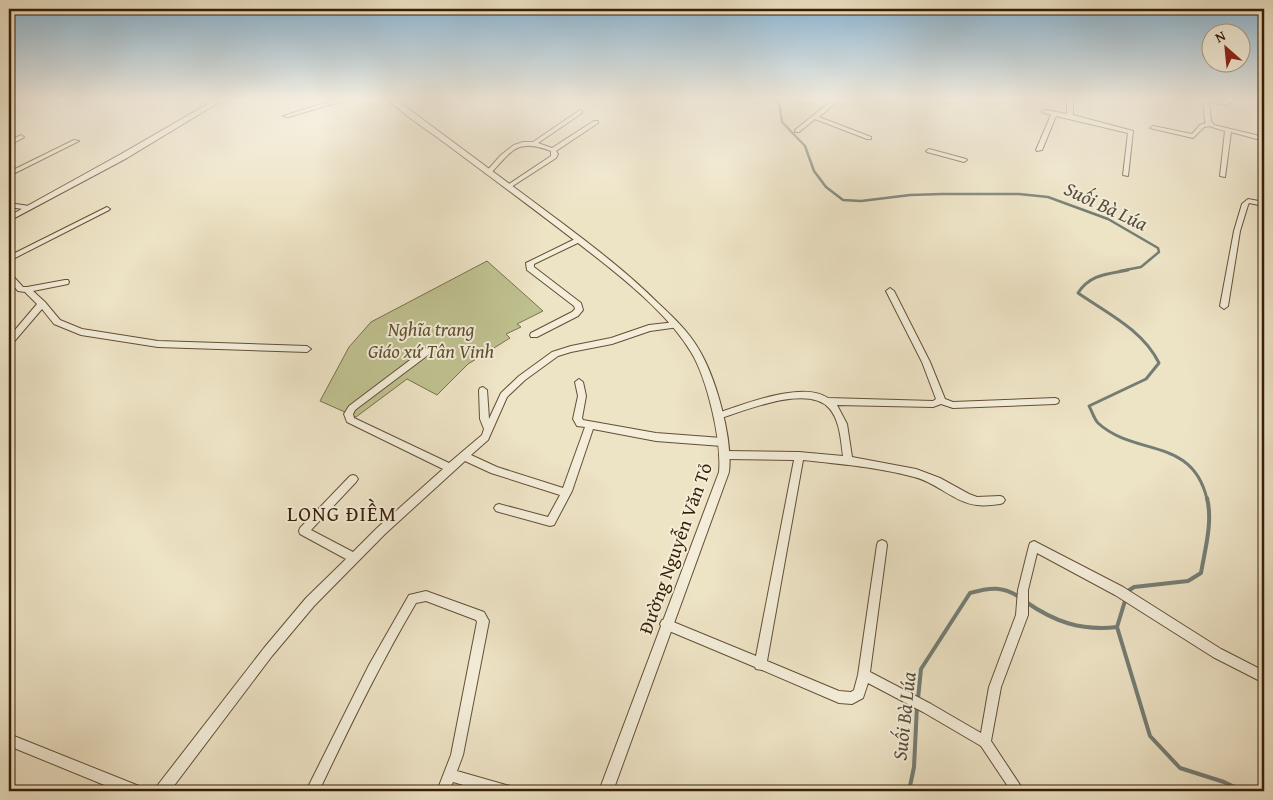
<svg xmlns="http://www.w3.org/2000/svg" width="1273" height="800" viewBox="0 0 1273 800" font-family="'Gentium Book Plus',serif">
	<rect width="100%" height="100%" fill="#ede3c5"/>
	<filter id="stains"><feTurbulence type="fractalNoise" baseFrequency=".004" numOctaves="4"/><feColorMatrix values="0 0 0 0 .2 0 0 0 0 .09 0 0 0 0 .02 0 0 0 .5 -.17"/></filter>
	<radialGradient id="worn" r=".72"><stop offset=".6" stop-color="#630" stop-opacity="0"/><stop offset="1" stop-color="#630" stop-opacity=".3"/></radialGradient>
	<path fill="#bfc190" stroke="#7b704b" d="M487,261l56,50 -26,13 4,3 -15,7 4,4 -42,26 -31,31 -30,-16 -51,38 -36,-16 29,-54 22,-25z"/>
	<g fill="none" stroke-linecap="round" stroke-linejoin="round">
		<path stroke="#747d74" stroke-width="2.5" d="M774,98l5,5 3,19 23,24 9,25 12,16 17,13 18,1 49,-6 31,-1h78l29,3 60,22 50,29 1,4 -18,15 -21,4"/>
		<path stroke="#747d74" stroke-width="3" d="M1128,270c-20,4 -38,4 -50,23 29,20 65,37 81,70l-13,16 -57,27c3,5 5,13 9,17 37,34 94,13 109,76"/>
		<path stroke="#747d74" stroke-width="4" d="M1026,602c29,20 55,29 91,25l11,-36 6,-4 54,-6 13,-8c4,-24 12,-51 6,-75
			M1117,627l33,109 30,32 44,14 19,9
			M918,699l3,-30 49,-76c21,-6 33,-7 51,5
			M909,791l5,-24 3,-61"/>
		<g stroke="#644f36" stroke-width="2">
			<path id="minor" d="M99,98h6v1l-3,2z
				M342,98h11l-65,19 -5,-1z
				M835,98h7l-23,19 52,20v2h-4l-52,-20 -16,13h-4v-2z
				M1067,98h6v17l60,16 -5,45 -5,-1 5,-42 -72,-17 -14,34 -5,1 -1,-1 15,-35 -9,-3 3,-2 22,4z
				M1203,98l24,3 3,2 -3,2 -18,-3 2,19 3,4 50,12v4l-33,-9 -6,45 -5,-1 5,-45 -16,-5 -5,1 -11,11 -43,-10 3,-2 39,8 8,-9 6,-2 -1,-2z
				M580,110l2,1v2l-44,30 14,5 42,-27h4v2l-42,28 2,3 -2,4 -48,31 -2,-1v-2l45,-30v-5c-35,-13 -39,0 -61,23l-5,-1 16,-18 13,-10 9,-3h10z
				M21,135l3,2 -1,1 -14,7v-4z
				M74,140l5,1 -70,35v-4z
				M929,149l37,10 1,1 -3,2 -37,-10 -1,-1z
				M1248,199l16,3v4l-15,-3 -1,2 -8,26 -12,75 -4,3 -4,-3 14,-75 8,-27z
				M9,203l20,3 3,2 -3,2 -20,-3z
				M107,207l3,2 -1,1 -100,51v-5z
				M577,238h3l4,2 -50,24v3l47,36 2,7 -5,6 -41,21h-6l-1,-2 1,-2 41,-21 3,-3 -1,-3 -47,-36 -1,-7z
				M9,275h3l11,12h4l38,-7h3l1,2 -1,2 -35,7 12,11 15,18 22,9 76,12 149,5 4,3 -4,3 -149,-5 -77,-12 -27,-11 -12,-15 -30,35 -3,1v-8l28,-33 -12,-12 -7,-1 -9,-10z
				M890,288l4,3 36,71 15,37 8,3 102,-4 3,1 1,2 -1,2 -3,1 -102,4 -12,-4 -8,3 -96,-2 10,19 5,33 64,12 24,9 29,16 8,3 23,-1 3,1 2,3 -2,3 -3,1c-7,1 -16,2 -23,1 -22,-2 -41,-23 -63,-28 -37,-10 -74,-13 -111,-17l-36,201 72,30 12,1 3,-2 4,-15 19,-130 1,-3 4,-2 4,2 1,3 -17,127 61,32 50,29 8,-46 27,-72 2,-25 11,-44 1,-3 4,-2 89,46 98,62 43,22v12l-51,-26 -98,-62 -78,-42 -9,37v25l-27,72 -10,54 33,50h-13l-30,-45 -58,-34 -55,-29 -5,15 -11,6 -13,-1 -77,-33 -6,-1 -1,-2 -93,-39 -2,-4 2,-4 4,-1 90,37 38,-196 -70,-1 -3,-1 -2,-3 2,-3 3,-1 75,1 44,4c-2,-15 -3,-36 -14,-48 -22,-24 -85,3 -111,11l-3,-1 -1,-2 1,-2c27,-9 88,-34 113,-16l105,3 3,-2 -14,-37 -36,-71z
				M676,322l4,3 -1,2 -29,4 -38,13 -41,8 -13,4 -33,24 -18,17 -19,43 -17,15 26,12 66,21 22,-61 -8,-1 -4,-7 5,-23 -3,-14 4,-3 4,3 3,14 -4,22 1,2 73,13 66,5 3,1 2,3 -2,3 -3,1 -66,-5 -63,-12 -21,62 -18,34 -4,1 -51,-14 -3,-1 -2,-3 2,-3 3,-1 49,13 12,-22 -69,-22 -26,-12 -80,73 -71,72 -42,50 -102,135h-14l1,-5 107,-138 42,-50 40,-39 -46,-25 -1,-3 1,-3 50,-52 3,-1 3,1 2,3 -2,3 -45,48 42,22 24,-24 66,-59 -96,-47 -3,-8 5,-8 77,-58h6l1,2 -1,2 -77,58 -2,4 1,4 95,45 33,-28 2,-6 -4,-10 -1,-29 1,-2 3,-1 4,3 2,29 12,-26 18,-17 33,-24 19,-6 40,-8 38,-13z
				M426,591l58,21 5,9 -26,134 -6,16 49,14 5,1 1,5h-28l-31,-9 -4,9h-12l14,-36 26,-133 -1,-2 -50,-19 -10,2c-36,61 -67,125 -97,188h-13l63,-126 40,-70z
				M9,734l130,52 1,5h-21l-110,-45z"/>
		</g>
		<g stroke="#644f36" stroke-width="2">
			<path id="tertiary" d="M218,98h8l-99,60 -118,63v-5l112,-62z
				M386,98h8c52,39 104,77 156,116 37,28 75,56 108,89 15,14 30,28 40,45 18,29 35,91 31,124l-116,319h-14l120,-319c3,-31 -12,-94 -28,-120 -20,-33 -55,-63 -85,-87 -50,-40 -102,-78 -153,-116 -22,-17 -47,-32 -67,-51z"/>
		</g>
		<use href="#minor" fill="#f3edd9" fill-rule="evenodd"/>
		<use href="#tertiary" fill="#f3edd9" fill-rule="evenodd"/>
	</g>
	<linearGradient id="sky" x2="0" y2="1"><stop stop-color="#8ab7d7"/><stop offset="0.47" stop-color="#f7f2e5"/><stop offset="1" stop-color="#f7f2e5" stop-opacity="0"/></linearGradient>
	<rect width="1273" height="210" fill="url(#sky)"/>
	<g text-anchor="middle" stroke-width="4" stroke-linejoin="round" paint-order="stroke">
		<g font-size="19" font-style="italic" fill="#604f2f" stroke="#f3edd9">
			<text x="431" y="336">Nghĩa trang<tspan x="431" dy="22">Giáo xứ Tân Vinh</tspan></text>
		</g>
		<g font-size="19" fill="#371e06" stroke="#f3edd9">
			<text transform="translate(675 548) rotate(-70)" y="7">Đường Nguyễn Văn Tỏ</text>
		</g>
		<g font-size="20" font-style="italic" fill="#564d3d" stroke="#f3edd9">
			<text transform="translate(1106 206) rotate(25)" y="7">Suối Bà Lúa</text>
			<text transform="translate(904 716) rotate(-84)" y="7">Suối Bà Lúa</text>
		</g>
		<g font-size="21" letter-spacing="1" fill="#371e06" stroke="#f3edd9">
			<text x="342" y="521">LONG ĐIỀM</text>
		</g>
	</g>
	<rect width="1273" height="800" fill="none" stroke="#ede3c5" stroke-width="30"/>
	<rect x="10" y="10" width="1253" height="780" fill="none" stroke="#371e06" stroke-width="2.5"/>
	<rect x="15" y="15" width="1243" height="770" fill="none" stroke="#371e06"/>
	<g transform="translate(1226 48) rotate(333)"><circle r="24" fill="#f3edd9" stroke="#a89a85"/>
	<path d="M0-4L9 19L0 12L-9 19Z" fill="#8f2418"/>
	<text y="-8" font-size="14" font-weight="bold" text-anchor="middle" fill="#371e06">N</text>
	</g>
	<rect width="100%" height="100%" filter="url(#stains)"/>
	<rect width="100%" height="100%" fill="url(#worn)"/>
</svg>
